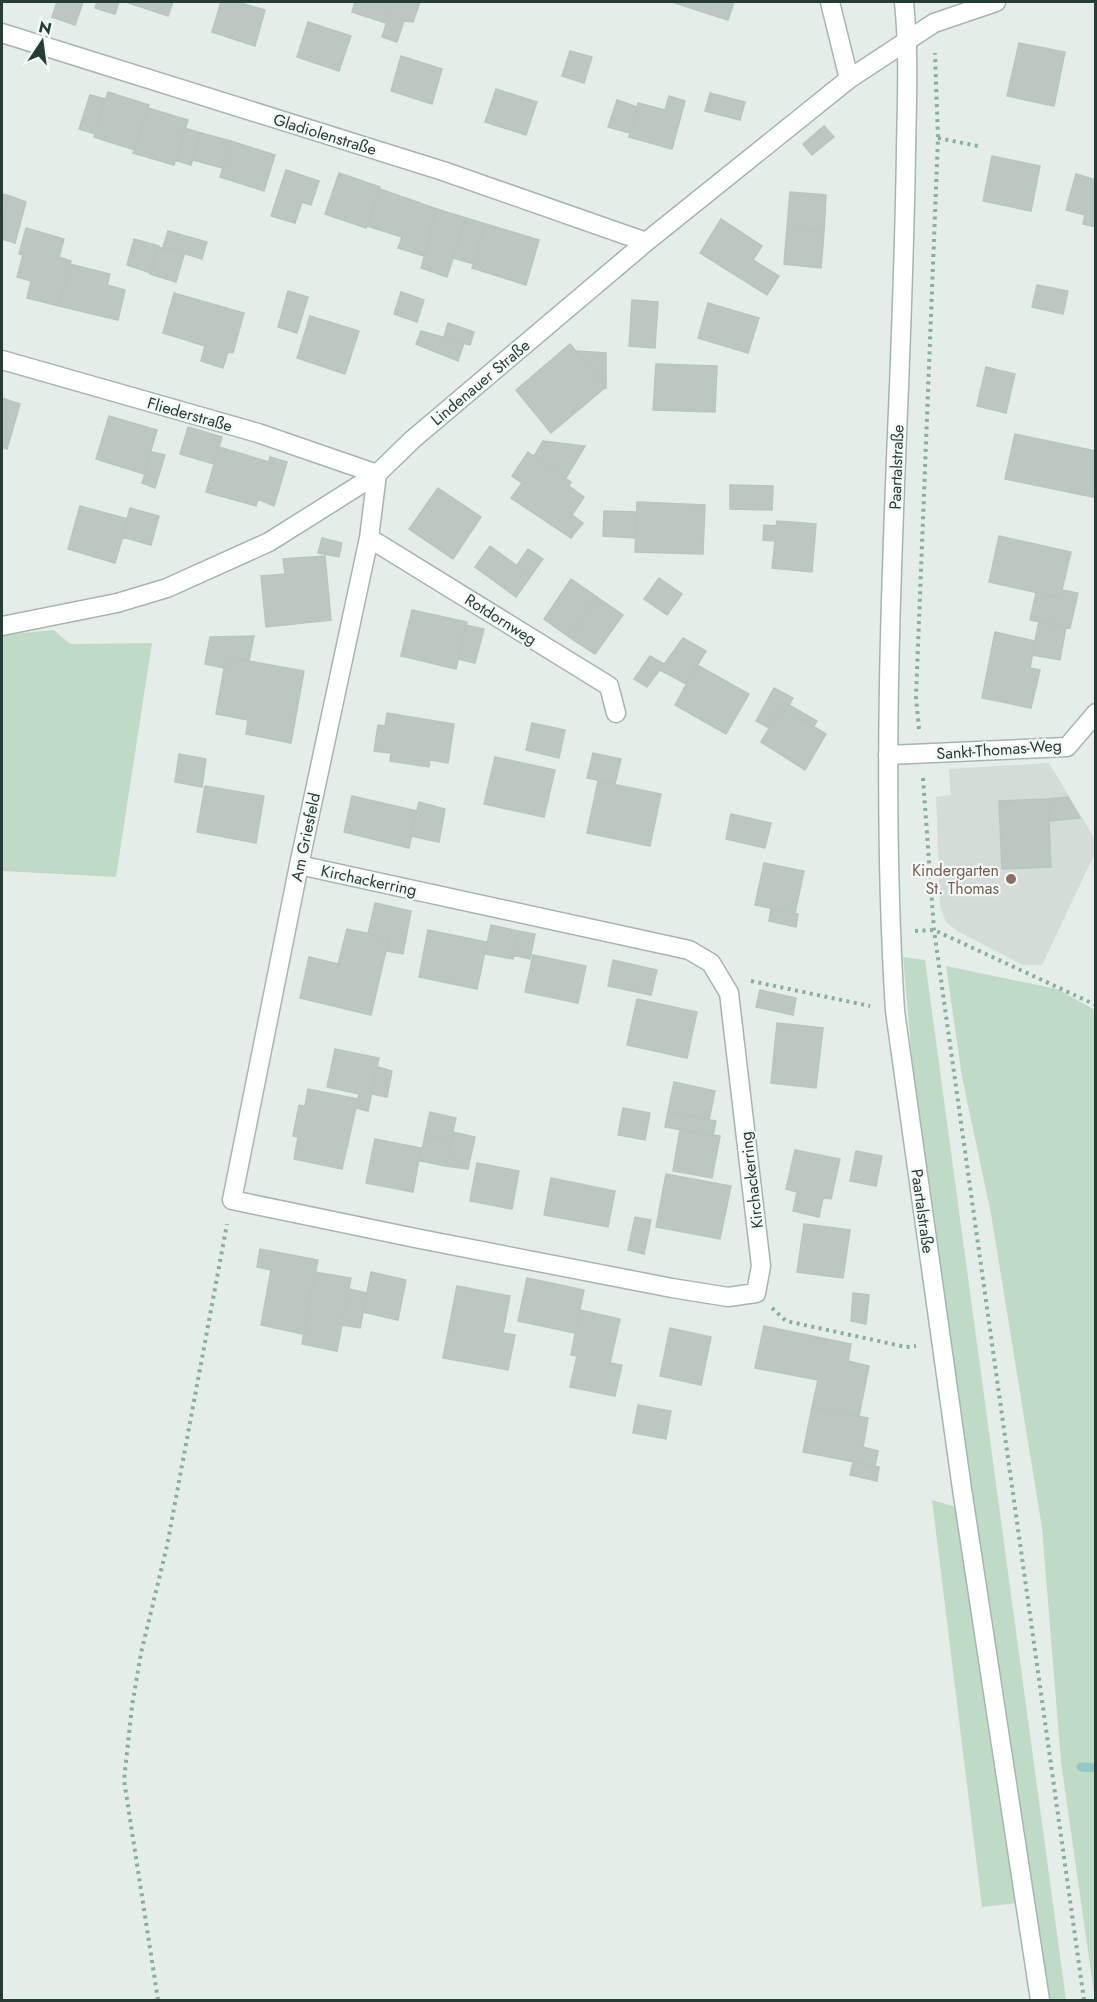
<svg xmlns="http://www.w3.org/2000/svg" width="1097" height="2002" viewBox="0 0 1097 2002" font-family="Jost,sans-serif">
	<rect width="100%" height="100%" fill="#e5ede9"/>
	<path fill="#d3dcd7" d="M1049,763l46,76 1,12 -54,114h-19l-64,-33 -13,-10 -6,-15 -4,-110 15,-2 -2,-26z"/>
	<path fill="#c0dbc5" d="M54,630l16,14 82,-1 -36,234 -114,-6v-236z
		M903,957l22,3 141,1040h-22l-130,-919z
		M946,966l111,23 38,21v990l-34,-238 -19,-234 -51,-314 -29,-137z
		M932,1500l28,8 58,395 -36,4z"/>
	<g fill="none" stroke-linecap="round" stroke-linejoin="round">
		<path stroke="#93c8cb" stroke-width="9" d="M1081,1767l15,1"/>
	</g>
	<path fill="#bbc7c1" stroke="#b8c6bf" stroke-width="1.5" d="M57,2h26l-8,23 -23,-8z
		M97,2h22l-4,12 -20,-6z
		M126,2h47l-5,14z
		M221,2h16l28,8 -10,36 -43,-14z
		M355,2h38l-7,21 -34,-11z
		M393,2h27l-7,20 -9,-1 -7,21 -15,-5z
		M672,2h62l-6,18z
		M308,22l43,14 -12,35 -42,-14z
		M1019,43l46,9 -11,54 -47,-10z
		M570,51l22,6 -8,26 -22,-7z
		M401,56l41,13 -10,35 -41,-13z
		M496,89l41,13 -11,33 -41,-13z
		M108,92l41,13 -14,45 -41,-13z
		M710,93l35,9 -5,18 -35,-9z
		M90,95l16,4 -11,35 -16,-5z
		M669,96l16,5 -13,48 -43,-12 9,-34 27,7z
		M617,100l20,7 -7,26 -22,-6z
		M148,108l40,12 -14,45 -41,-12z
		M824,126l10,11 -22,18 -9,-11z
		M185,128l16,5 -10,32 -16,-5z
		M201,133l30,8 -8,27 -30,-8z
		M231,141l44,14 -11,36 -44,-14z
		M992,156l48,10 -9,45 -48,-10z
		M286,170l33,11 -8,24 -9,-3 -7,21 -24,-7z
		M339,173l41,14 -14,41 -41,-14z
		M1076,174l20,6v47l-13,-3 2,-9 -19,-5z
		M380,189l57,20 -13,47 -26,-8 4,-11 -35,-11z
		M790,192l36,3 -2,37 -37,-4z
		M2,194l8,2 -8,32z
		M10,196l16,6 -11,41 -13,-4v-11z
		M437,209l29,9 -19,59 -26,-9z
		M466,218l20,6 -12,40 -21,-6z
		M721,219l41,27 -9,14 26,16 -12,19 -67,-42z
		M486,224l53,16 -13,45 -54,-17z
		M26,228l38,11 -5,18 12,4 -12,45 -32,-8 4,-17 -14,-4 6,-22 -4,-1z
		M787,228l37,4 -3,36 -37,-4z
		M168,231l39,11 -5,17 -39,-12z
		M134,239l25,7 -8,27 -24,-8z
		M158,247l26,8 -8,27 -26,-8z
		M70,264l40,10 -3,11 18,5 -7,30 -59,-14z
		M1037,285l31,6 -5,23 -31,-7z
		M288,291l20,6 -11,36 -19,-6z
		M401,292l23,8 -7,22 -23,-8z
		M174,293l70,20 -11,40 -5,-1 -5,16 -22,-7 4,-15 -42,-13z
		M632,300l26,2 -3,46 -26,-2z
		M708,303l51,15 -11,35 -50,-15z
		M310,316l49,15 -14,43 -48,-16z
		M448,323l26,9 -4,13 -26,-8z
		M421,331l43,12 -6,18 -42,-17z
		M570,344l36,43 -55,46 -35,-43z
		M577,351l29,2v34z
		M656,364l61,2 -2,46 -62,-2z
		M986,367l29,7 -9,39 -29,-7z
		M2,398l18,6 -13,45 -5,-2z
		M109,416l48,14 -13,44 -48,-15z
		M188,427l34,10 -8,27 -34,-10z
		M1015,434l81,17v32l-3,14 -88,-18z
		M543,441l42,5 -19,32 -32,-22z
		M219,447l50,15 1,-5 17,5 -13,44 -16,-7 -2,7 -50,-14z
		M152,452l13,3 -10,33 -13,-5z
		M528,452l43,30 -2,4 15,11 -12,18 11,8 -12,15 -60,-40 11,-15 -10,-7z
		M730,485l43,1 -1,24 -42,-1z
		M438,488l43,29 -28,42 -44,-30z
		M637,502l68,3 -2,49 -68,-2z
		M80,506l48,13 -13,44 -47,-14z
		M130,508l29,8 -8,29 -29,-8z
		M604,511l32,1v26l-33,-2z
		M777,521l39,3 -4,48 -40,-4 3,-27 -12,-1 1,-15 12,1z
		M999,536l72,16 -11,46 -71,-16z
		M322,538l20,5 -3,14 -21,-4z
		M490,546l41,30 -15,21 -41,-30z
		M528,549l15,10 -12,17 -14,-11z
		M325,556l6,64 -65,7 -5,-51 24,-2 -2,-15z
		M659,578l23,16 -15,21 -23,-16z
		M571,579l26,18 -28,40 -25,-18z
		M1062,590l16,3 -8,35 -40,-8 6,-27 24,5z
		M597,597l26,18 -28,39 -26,-17z
		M412,610l55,12 -11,47 -55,-13z
		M1039,621l27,6 -6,33 -28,-5z
		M466,625l18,4 -9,34 -17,-4z
		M995,632l40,9 -5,27 10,2 -9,38 -49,-10z
		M254,636l-5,25 -23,-4 -2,11 -19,-4 5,-27z
		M683,638l23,13 -20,33 -26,-14z
		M650,656l14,8 -17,23 -13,-8z
		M226,657l78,14 -13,72 -45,-9 2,-14 -32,-6z
		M697,665l52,29 -23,40 -51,-29z
		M774,688l19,10 -4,7 28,16 -3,5 -33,-19 -12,21 -13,-7z
		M781,707l45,27 -21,36 -44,-28z
		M387,713l67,11 -6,39 -18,-3 -1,7 -39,-6 1,-8 -17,-2 4,-26 7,1z
		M532,723l33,7 -6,28 -33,-8z
		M593,753l28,6 -6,25 -28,-6z
		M179,754l27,5 -4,28 -27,-5z
		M495,757l60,13 -11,47 -60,-13z
		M598,781l63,13 -11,52 -63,-13z
		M205,786l59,10 -8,47 -59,-11z
		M352,796l65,15 -8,37 -65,-16z
		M1068,797l12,21 -31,3 -1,-22z
		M1048,799l3,68 -49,2 -3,-68z
		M419,802l26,7 -6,33 -28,-6z
		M731,814l40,9 -6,25 -39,-9z
		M764,863l40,8 -9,42 -40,-8z
		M375,903l36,8 -8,43 -17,-3 3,-13 -21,-4z
		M771,908l27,6 -2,13 -27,-6z
		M491,925l27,6 -5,28 -28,-5z
		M347,929l42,9 -18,77 -71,-17 9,-41 29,7z
		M428,930l59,12 -10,47 -58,-12z
		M518,931l17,3 -5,25 -17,-4z
		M533,955l53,11 -8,37 -53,-11z
		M613,960l44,10 -6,25 -43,-9z
		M760,990l36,8 -3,17 -37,-8z
		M637,999l60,13 -10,46 -60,-13z
		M777,1023l46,5 -7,60 -45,-5z
		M335,1049l44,9 -11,53 -12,-3 3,-14 -32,-7z
		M378,1067l14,4 -5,26 -15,-3z
		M674,1082l41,9 -6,29 -41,-9z
		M308,1089l50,10 -16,70 -48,-10 4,-22 -5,-1 6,-31 6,1z
		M623,1108l27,5 -5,27 -27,-5z
		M668,1111l48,10 -3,15 -48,-9z
		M430,1112l26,6 -5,22 -26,-5z
		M680,1129l40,7 -8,42 -39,-7z
		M453,1132l22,5 -7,32 -22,-3z
		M425,1135l26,5 -5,26 -26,-5z
		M375,1139l46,9 -8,44 -47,-9z
		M795,1150l45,9 -9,40 -8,-1 -4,19 -26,-6 4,-19 -11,-3z
		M856,1151l26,5 -6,30 -26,-5z
		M477,1163l42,8 -7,38 -42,-8z
		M666,1174l65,12 -11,53 -64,-12z
		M551,1178l64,13 -7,36 -64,-12z
		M635,1217l16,3 -7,34 -16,-4z
		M804,1224l46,6 -7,48 -46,-6z
		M260,1249l58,11 -15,74 -42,-9 10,-55 -14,-3z
		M315,1272l36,6 -14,73 -35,-7z
		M371,1272l35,8 -8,40 -35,-8z
		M527,1278l57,12 -9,43 -57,-12z
		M457,1286l53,10 -7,37 12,2 -7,35 -65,-12z
		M349,1289l18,4 -7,35 -18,-3z
		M853,1293l16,2 -3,29 -15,-3z
		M580,1310l40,9 -10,44 12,2 -7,31 -45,-9 7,-31 -6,-1z
		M764,1326l87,18 -3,17 21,5 -10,50 -47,-9 6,-27 -63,-12z
		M670,1328l41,9 -10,48 -41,-9z
		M638,1405l33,6 -5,28 -33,-6z
		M812,1407l56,11 -5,29 15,4 -3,15 -72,-14z
		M853,1462l26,5 -2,14 -27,-6z"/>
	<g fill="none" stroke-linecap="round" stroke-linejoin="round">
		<g stroke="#a8b5af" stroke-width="21">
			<path id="minor" d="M830,2l19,77
				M2,33l441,138 203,71
				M2,360l256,73 119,41 -8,64 -70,327 -67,335 183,38 257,50 56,9 28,-4 5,-27 -32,-273 -18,-30 -22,-13 -390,-85
				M369,538l240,148 7,27
				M2,626l115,-23 50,-15 102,-46 108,-68 35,-34 234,-198 203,-163 85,-56 62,-21
				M888,755l179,-8 29,-34"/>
		</g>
		<g stroke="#a4b7af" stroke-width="21">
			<path id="secondary" d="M904,2c5,49 3,97 2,147 -1,79 -4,158 -7,238 -9,208 -17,416 -4,624l67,478 78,511"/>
		</g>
		<path stroke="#89ad9e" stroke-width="4" stroke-dasharray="3 4.5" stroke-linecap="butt" d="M938,138l40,8
			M919,729l-3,-32 22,-559 -3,-85
			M923,778l11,152 150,1070
			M915,931l19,-1 162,75
			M751,981l119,25
			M772,1308l14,13 120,26 10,-1
			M158,2000l-34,-220 8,-74 9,-53 26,-107 60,-322"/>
		<use href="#minor" stroke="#fff" stroke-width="18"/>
		<use href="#secondary" stroke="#fff" stroke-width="18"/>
	</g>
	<circle fill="#8d6e63" stroke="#f5f9f7" stroke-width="2" cx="1011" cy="879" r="6"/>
	<g text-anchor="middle" stroke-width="4.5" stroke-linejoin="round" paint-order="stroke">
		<g font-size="16" fill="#263d35" stroke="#f5f9f7">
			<text transform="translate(325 134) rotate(17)" y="6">Gladiolenstraße</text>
			<text transform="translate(480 382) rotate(-40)" y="6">Lindenauer Straße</text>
			<text transform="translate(190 414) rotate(16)" y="6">Fliederstraße</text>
			<text transform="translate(896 467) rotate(-88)" y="6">Paartalstraße</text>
			<text transform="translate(501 619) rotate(32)" y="6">Rotdornweg</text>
			<text transform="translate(999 749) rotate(-4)" y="6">Sankt-Thomas-Weg</text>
			<text transform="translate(305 837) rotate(-78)" y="6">Am Griesfeld</text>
			<text transform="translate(369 880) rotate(12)" y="6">Kirchackerring</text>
			<text transform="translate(751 1180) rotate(-97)" y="6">Kirchackerring</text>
			<text transform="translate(923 1211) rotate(82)" y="6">Paartalstraße</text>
		</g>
		<g font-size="16" fill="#785e54" stroke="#f5f9f7" text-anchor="end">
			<text x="999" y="876">Kindergarten<tspan x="999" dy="18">St. Thomas</tspan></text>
		</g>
	</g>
	<rect width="1097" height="2002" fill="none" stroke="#263d35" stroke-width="6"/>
	<g transform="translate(42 42) rotate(13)" stroke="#f5f9f7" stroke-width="4.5" paint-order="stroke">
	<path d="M0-4.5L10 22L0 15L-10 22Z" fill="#263d35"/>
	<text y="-9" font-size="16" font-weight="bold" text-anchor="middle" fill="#263d35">N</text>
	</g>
</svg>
